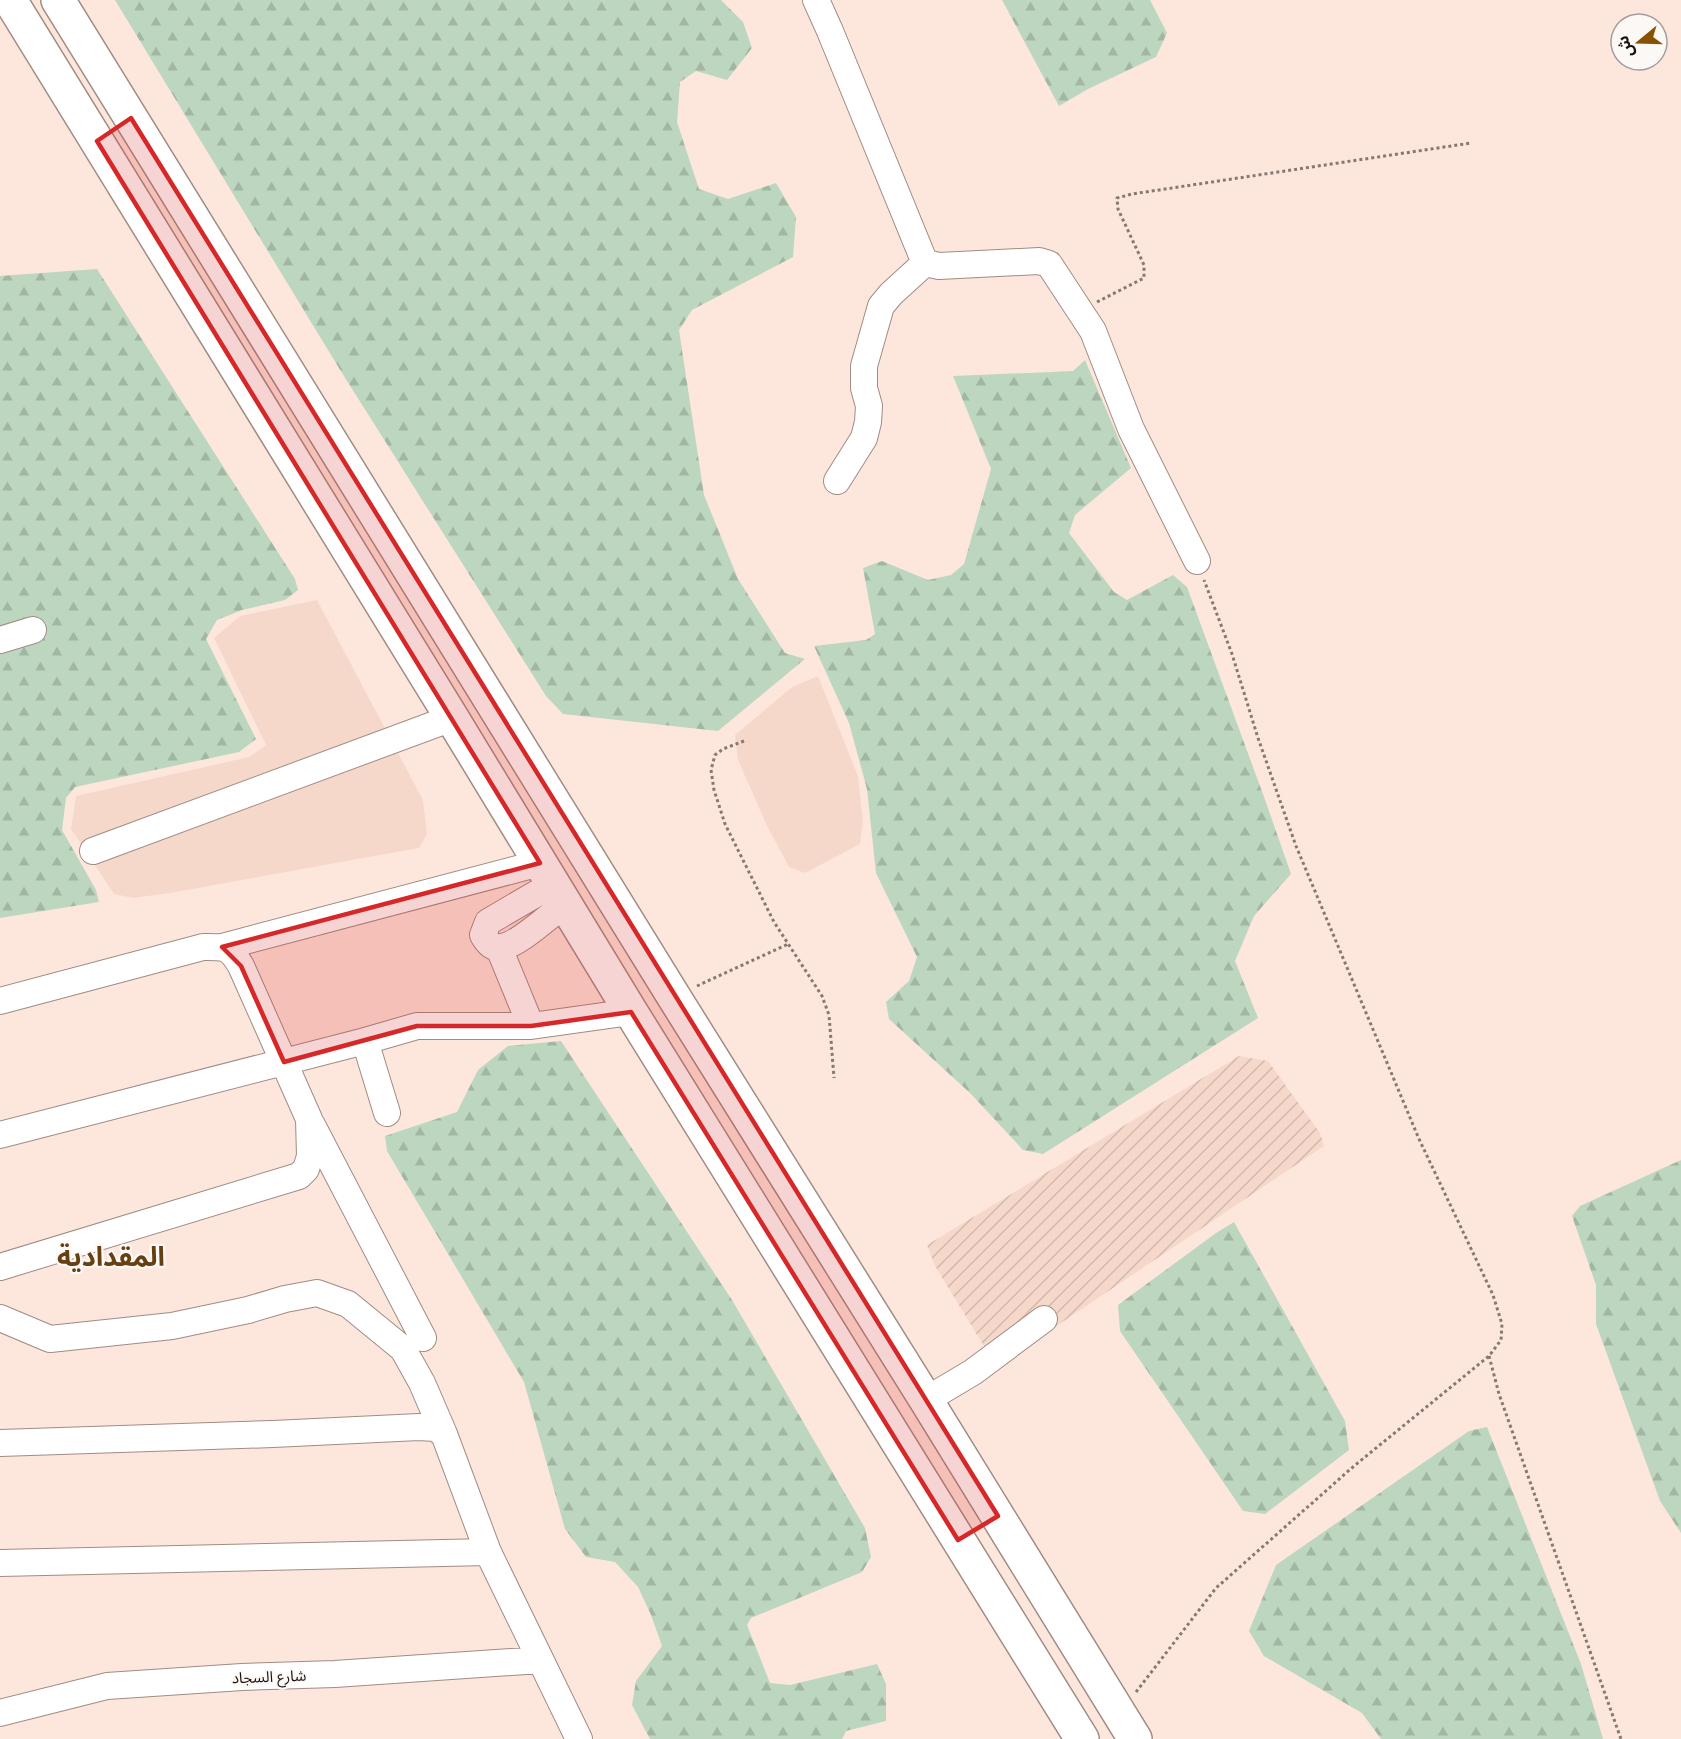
<svg xmlns="http://www.w3.org/2000/svg" width="1681" height="1739" viewBox="0 0 1681 1739" font-family="Poppins,'Noto Sans Arabic',sans-serif">
	<defs>
		<pattern id="industrial-furrows" width="10" height="10" patternUnits="userSpaceOnUse" patternTransform="scale(1.5)"><rect width="10" height="10" fill="#f6d8cb"/><path d="M-1 1l2-2M0 10L10 0M9 11l2-2" fill="none" stroke="#d2b8ad"/></pattern>
		<pattern id="forest-firs" width="22" height="20" patternUnits="userSpaceOnUse" patternTransform="scale(1.5)"><rect width="22" height="20" fill="#bdd6bf"/><path d="M5 1l3.5 6h-7zM16 11l3.5 6h-7z" fill="#a2b7a3"/></pattern>
	</defs>
	<rect width="100%" height="100%" fill="#fde7dd"/>
	<path fill="#f6d8cb" d="M317,600l106,200 4,34 -8,14 -249,45 -37,5 -19,-4 -43,-65 5,-33 173,-39 17,-12 -52,-107 26,-22z
		M818,676l40,100 5,45 -3,23 -55,29 -16,-6 -22,-41 -29,-66 -3,-25 57,-48z"/>
	<path fill="url(#industrial-furrows)" d="M1239,1056l29,5 52,72 4,13 -321,216 -13,-6 -55,-90 -8,-21z"/>
	<path fill="url(#forest-firs)" d="M115,0h606l22,22 9,26 -25,32 -31,-9 -16,11 -3,40 22,67 29,10 48,-16 20,34 -3,40 -101,53 -13,20 25,165 34,84 47,74 20,6 -87,72 -155,-17 -17,-18 -204,-323z
		M1002,0h148l17,33 -11,24 -68,32 -29,17z
		M97,269l198,310 3,11 -13,10 -43,10 -25,10 -11,19 50,100 -17,13 -164,35 -9,11 -4,32 34,60 3,12 -99,16v-642z
		M1085,360l46,108 -56,47 -6,18 45,59 13,8 46,-25 14,12 77,210 27,77 -37,42 -19,45 23,57 -215,136 -20,-4 -53,-57 -81,-74 -3,-17 23,-21 8,-24 -41,-84 -9,-84 -18,-66 -35,-77 52,-6 9,-6 -12,-66 19,-7 46,19 23,-5 13,-11 27,-95 -38,-93 120,-5z
		M561,1041l171,259 133,228 6,29 -9,15 -111,46 -4,7 23,58 20,2 87,-21 9,20v37l-40,10 -4,8h-192l-18,-34 4,-24 26,-35 -11,-31 -13,-28 -23,-25 -29,-5 -21,-28 -41,-147 -137,-231 -2,-15 72,-24 21,-42 30,-24z
		M1681,1160v373l-21,-32 -64,-177v-39l-24,-69 8,-10z
		M1234,1222l111,199 4,29 -84,64 -22,-3 -123,-180 -2,-26 98,-72z
		M1487,1427l94,237 22,75h-222l-19,-26 -98,-57 -15,-25 27,-66 193,-134z"/>
	<g fill="none" stroke-linecap="round" stroke-linejoin="round">
		<g stroke="#a08c83" stroke-width="28">
			<path id="minor" d="M816,0l14,31 95,232 -34,31 -10,12 -17,60v22l5,18 -1,16 -4,16 -27,43
				M925,263l14,3 100,-5 10,3 44,67 38,98 66,132
				M0,640l33,-10
				M93,851l359,-133
				M553,884l-65,38 -5,13c4,7 9,14 18,12 16,-1 50,-33 64,-43
				M222,947l318,-84
				M499,948l32,78
				M0,1001l203,-54c23,0 26,-1 38,19l68,153 1,37 -4,13 -7,7 -299,91
				M365,1041l22,72
				M312,1125l111,213
				M0,1135l365,-94 52,-15h114l100,-14
				M0,1318l50,21 122,-13 76,-16 37,-11 32,-6 31,11 55,45 19,34 22,51
				M926,1400l47,-28 71,-53
				M0,1443l273,-9 146,-7 16,1 9,6 44,118 91,187
				M0,1563l488,-11
				M0,1713l107,-27 135,-9 93,-3 205,-14"/>
		</g>
		<g stroke="#a08c83" stroke-width="36">
			<path id="highway" d="M10,0l442,718 179,294 451,727
				M58,0l616,997 252,403 209,339"/>
		</g>
		<path stroke="#867872" stroke-width="3" stroke-dasharray="3 3" stroke-linecap="butt" d="M1097,302l47,-24v-13l-26,-56 -1,-11 15,-4 339,-51
			M744,741l-21,8 -8,6 -4,15 3,20 11,34 49,98 48,74 7,19 5,63
			M697,986l91,-42
			M1489,1356l10,38 122,345
			M1136,1692l80,-104 138,-122 135,-110 12,-16 1,-16 -9,-29 -74,-156 -123,-293 -38,-108 -26,-84 -28,-74"/>
		<use href="#minor" stroke="#fff" stroke-width="26"/>
		<use href="#highway" stroke="#fff" stroke-width="33"/>
	</g>
	<path fill="#d62828" fill-opacity="0.2" stroke="#d62828" stroke-width="4.5" stroke-linejoin="round" d="M131,118l867,1398 -40,24 -327,-528 -100,14h-114l-133,36 -43,-96 -19,-19 318,-84 -443,-722z"/>
	<g text-anchor="middle" stroke-width="4.5" stroke-linejoin="round" paint-order="stroke">
		<g font-size="15" fill="#1b1411" stroke="#fcf8f6">
			<text transform="translate(269 1677) rotate(-2)" y="5">شارع السجاد</text>
		</g>
		<g font-size="27" font-weight="bold" fill="#674012" stroke="#fcf8f6">
			<text x="111" y="1266">المقدادیة</text>
		</g>
	</g>
	<g transform="translate(1639 42) rotate(251)"><circle r="28" fill="#fcf8f6" stroke="#a29d9a" stroke-width="1.5"/>
	<path d="M0-4.5L10 22L0 15L-10 22Z" fill="#885102"/>
	<text y="-9" font-size="16" font-weight="bold" text-anchor="middle" fill="#1b1411">ش</text>
	</g>
</svg>
